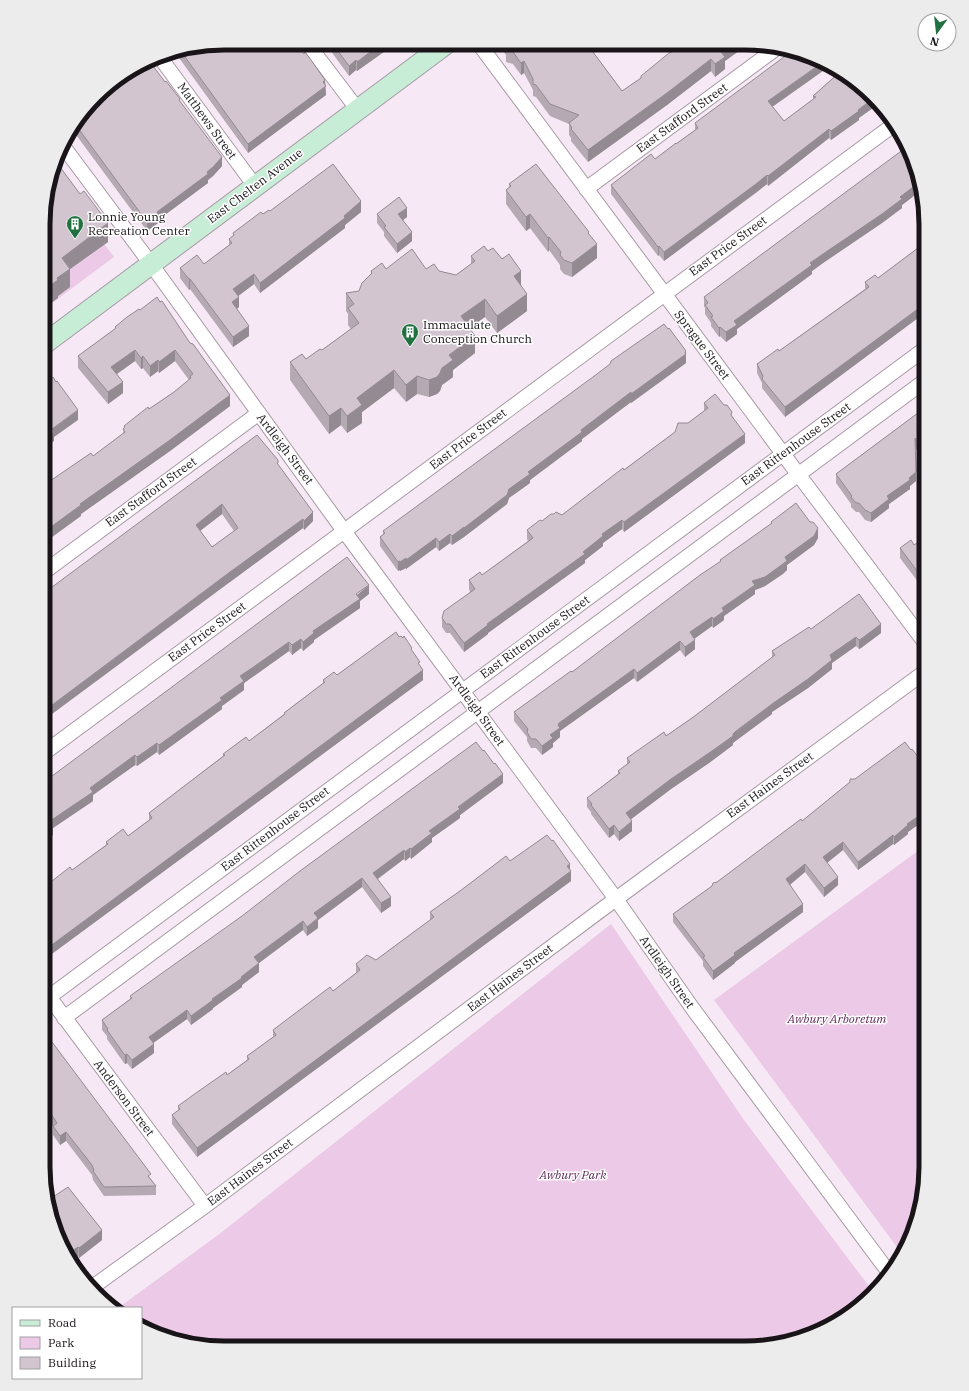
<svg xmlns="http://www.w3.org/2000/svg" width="969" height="1391" viewBox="0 0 969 1391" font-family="'IBM Plex Serif',serif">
	<rect width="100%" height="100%" fill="#f6e9f5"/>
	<path fill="#ebc9e7" d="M53,176l61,81 -70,52 1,-109z
		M926,845v334l-10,47 -14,28 -188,-254z
		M611,924l133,196 130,173 -10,10 -39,26 -80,19 -545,-2 -45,-12 -14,-8v-18h-23l100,-73z"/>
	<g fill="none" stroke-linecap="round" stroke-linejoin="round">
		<g stroke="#a79aa5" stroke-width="16">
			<path id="street" d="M307,43l51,67
				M479,44l319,430 128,170
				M159,56l96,130
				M63,146l88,118 193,267 272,368 77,110 197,265
				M586,189l192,-142
				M44,572l215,-159
				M44,753l848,-627
				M44,990l161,216
				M49,997l877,-649
				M64,1018l862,-638
				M94,1286l111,-80 396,-296 325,-239"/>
		</g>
		<g stroke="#a79aa5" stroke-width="22">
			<path id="secondary" d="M44,344l402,-300"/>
		</g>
		<use href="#street" stroke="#fff" stroke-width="14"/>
		<use href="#secondary" stroke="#c8edd6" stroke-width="20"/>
	</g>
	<path fill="#b5a9b3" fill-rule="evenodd" d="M224,43l101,42 1,10 -78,58 -74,-102z
		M325,43l70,1 -38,27 -1,-1 -7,6z
		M498,44h95l-4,3 33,44 19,-13 41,-34 65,1 -22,16v8l-10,8 -4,-6 -44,34 -79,57 -17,-21v-3l-2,-3v-11l-19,-8 -14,-19 -3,-1v-6l-9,-17 -3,2 -8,-11 -7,-2v-7z
		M840,72l19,46v2l-28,20 -2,-2 -61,48 -1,-2 -11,9 -92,68 -5,-6 -1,1 -47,-62v-9l44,-26 21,-15 19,-14v-7l78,-16 11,14 29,-22v-3z
		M105,88l75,15 42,63 -9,10 -5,4v3l-50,37v3l-11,8 -76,-103z
		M509,184l80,51 8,23 -25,19 -8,-3 -4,-5v-4l-11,-15 -1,2 -18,-24 -4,3 -20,-27v-14l3,-3z
		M914,196l-12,9v3l-20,15 -59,40 -11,8v3l-75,55v5l-11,8 -6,-6 -1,1 -8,-11v-3l-6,-9v-6l-1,-2v-9z
		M45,200l63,42 -38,27v18l-12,9v2l-14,10z
		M270,211l91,1 -16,13v3l-85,65 -6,-9 -16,12 1,11 -2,2 12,27 -16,11 -43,-58 -1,1 -9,-12v-10l24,-4 25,-19v-6l4,-3v-3l30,-19z
		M377,214l30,3 -4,3 9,21 -15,12 -13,-17v-4l-7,-9z
		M926,242v70l-141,105 -23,-29v-5l-5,-10v-9l22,-13 86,-62v-7l13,-4z
		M488,251l33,35 6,25 -30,22 -12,-16 -16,11 6,25 -22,17v7l-11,8 -2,6 -3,3 -8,3 -12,-3 -11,8 -12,-14 -32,24v11l-15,10 -6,-8 -12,9 -39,-54v-18l16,-3 16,-9 29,-21 -3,-4v-11l-2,-3v-18l13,-2 12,-17v-3l15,-2h40l13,2 17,4 15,-11v-8z
		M139,309l91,97 -60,45 -89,63v2l-34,-33 46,-27 30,-22 1,-8 50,-34 15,-12 -14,-19 -16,12 -1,-2 -8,6 -7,-9 -2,1 -6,-8 -18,13 6,19 -15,11 -30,-36v-12l37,-27v-2z
		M686,353v10l-55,40v-1l-49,37v2l-52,39v3l-21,15 -2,6 -43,33 -12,8 -2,-2 -11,8 -3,-4 -30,22v-1l-6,3v-1l-2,1 -18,-25v-9l3,-2v-4z
		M704,403l28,13 13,27 -121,89 -2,-3 -19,14v3l-18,14v3l-97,70v1l-24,18 -14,-19h-4l-4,-6v-9l28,-26 -1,-3v-9l13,-5 46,-34 -1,-2v-9l15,-9 20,-6 126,-92 16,-12z
		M926,407v55l-11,-15 1,34 -6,5v3l-21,15v4l-18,14 -6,-2 -6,-8h-3l-5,-5v-3l-15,-21v-9z
		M278,465l35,56 -9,9 -1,-2 -73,54 -186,11zM222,514l12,17 -22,16 -12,-16z
		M771,522l47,16 -4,7 -27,20v5l-22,16 -10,4v4l-31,22v4l-11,8 -1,-2 -18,13 1,10 -10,8 -5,-7 -43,32 -3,-4 -74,53v6l-7,6v4l-11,8 -6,-7h-5l-4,-7v-4l-13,-16v-9l58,-40 148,-110v-2l51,-36z
		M926,537v56h-4v-6l-22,-29v-10l14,-3z
		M369,594l-9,7v7l-46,32v2l-11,9 -2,-3 -9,7 -3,-4 -45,32v7l-22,16v3l-63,46 -2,-3 -20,14 -2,-1 -42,30v6l-40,27v7l-9,-53z
		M811,629l70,4 -20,15 -2,1 -3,-3 -24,17v6l-24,19 -36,24v2l-36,26 -3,3v2l-24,18 -38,26 -40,30 1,12 -13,10 -5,-7 -5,4 -18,-24v-2l-4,-5v-9l31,-24v-3l9,-7v-6l39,-22 26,-18 80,-61v-6z
		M399,637l13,14 8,15 3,14 -374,276 -6,-7v-61l29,-18 34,-25v-3l22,-6 21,-16v-7l74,-57v-2l26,-13 35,-27v-1l29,-22 10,-8v-3l14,-5z
		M911,750l15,17v52l-18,13v2l-14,11 -1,-1 -35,26 -15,-20 -16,13 11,22 -14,12 -19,-25 -15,13 13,27 -68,50v1l-22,17 -10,-14v-5l-30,-39v-8l25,-18 104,-75 53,-42z
		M503,783l-43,32v3l-28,20v4l-21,17 -1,-2 -5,4 -1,-2 -26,20 13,27 -10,7 -19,-26 -44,33v8l-11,8 -4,-6 -44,33v9l-17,13v2l-29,21v1l-22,16 -4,-6 -34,24 1,10 -22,16 -5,-6 -2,1 -1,-1 -17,-24v-3l-5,-6v-10l28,-21v-3z
		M510,861l60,9 1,11 -374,276 -25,-33v-9l6,-4v-5l49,-31 20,-15v-4l26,-19v-7l60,-39 23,-18v-9l20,-4 54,-40v-8z
		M43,1030l113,156v9l-52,1 -11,-16 -1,-5 -26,-34 -6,4 -7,-10v-9l-4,-5v-4l-3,-4v-7l-3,-3z
		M102,1240l-23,18 -1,-2 -6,4 -10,-13z"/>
	<path fill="#938a92" d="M382,43l13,1 -38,27v-9z
		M584,44h9l-9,7z
		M731,44l16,1 -22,16v8l-10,8v-13l6,-12z
		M711,59v12l-44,34 -79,57v-12z
		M356,60v10l-7,6v-10z
		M524,61v12l-3,2v-12z
		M823,62l7,4 -62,44v-9z
		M325,80l1,15 -78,58v-9z
		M871,100l5,6 -17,12v2l-28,20v-9z
		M829,129v9l-61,48v-10z
		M222,157v9l-9,10 -5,4v3l-50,37v3l-11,8v-9l10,-10 50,-40z
		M767,175v9l-103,77v-9z
		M917,184l2,8 -17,13v3l-20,15 -59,40 -11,8v3l-75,55v5l-11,8v-10l8,-11 76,-58z
		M361,201v11l-16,13v3l-85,65v-10l84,-67z
		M407,208v9l-9,7v-10z
		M530,214v14l-4,3v-14z
		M108,223v19l-38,27v18l-12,9v2l-14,10v-18l13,-12 5,-20z
		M412,232v9l-15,12v-9z
		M549,237v13l-1,2v-14z
		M597,244v14l-25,19v-14z
		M659,246v9l-1,1v-9z
		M521,271v18l-7,-13z
		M254,274v10l-21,16v-11z
		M189,279h1v10l-1,1z
		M527,294v17l-30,22v-17z
		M239,297v10l-7,5v-10z
		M485,299v18l-24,17v-18z
		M926,303v9l-141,105v-10z
		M249,326v10l-16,11v-10z
		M720,327v9l-1,1v-9z
		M475,336v17l-22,17v7l-11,8 -2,6 -3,3 -8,3v-17l13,-12 7,-13z
		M135,350v11l-24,17v-11z
		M175,350v11l-16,12v-11z
		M686,351v12l-55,40v-9z
		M143,356v12l-2,1v-11z
		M158,360v11l-8,6v-11z
		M394,370v18l-32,24v11l-15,10v-17l10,-18z
		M417,376v18l-11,8v-17z
		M123,382v11l-15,11v-12z
		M631,392v10l-49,37v2l-52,39v3l-21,15 -2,6 -43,33v-9l64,-56 53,-42z
		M230,395v11l-60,45 -89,63v2l-37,27v-11l36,-28z
		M341,408v17l-12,9v-18z
		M78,410v10l-24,17v4l-10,7v-9l8,-10z
		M745,434v9l-121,89v-10z
		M916,472v9l-6,5v3l-21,15v4l-18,14v-9l16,-17z
		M222,504v10l-26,20v-9z
		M313,512v9l-9,9v-9z
		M303,519v9l-73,54 -186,138v-9l186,-139z
		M622,520v9l-19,14v3l-18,14v3l-97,70v1l-24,18v-9l23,-19 96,-72 19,-18z
		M464,527v10l-12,8v-9z
		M818,528v10l-4,7 -27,20v5l-4,4 -18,12 -10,4v4l-31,22v4l-11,8v-9l9,-11 30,-27 33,-24z
		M450,534v9l-11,8v-9z
		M436,538v9l-30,22v-9z
		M406,558v10l-6,3v-9z
		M400,561v9l-2,1v-9z
		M369,585v9l-9,7v7l-46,32v2l-11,9v-9l10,-11z
		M712,617v9l-22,16v-10z
		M881,624v9l-20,15 -2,1v-9z
		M856,637v9l-24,17v6l-24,19 -36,24v2l-39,29v-9l39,-30 58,-49z
		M301,639v9l-9,7v-10z
		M695,640v9l-10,8v-10z
		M680,641v9l-43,32v-9z
		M289,642v9l-45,32v7l-22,16v3l-63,46v-10l81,-69z
		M634,669v9l-74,53v6l-7,6v4l-11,8v-9l8,-11 9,-12z
		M423,670v10l-374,276v-9z
		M733,736v9l-24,18 -38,26 -45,34v-10l45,-34z
		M157,743v9l-20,14v-9z
		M135,755v10l-42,30v6l-40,27v7l-9,7v-9l6,-12 40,-33z
		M503,774v9l-43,32v3l-28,20v4l-21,17v-10l18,-18 29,-24z
		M926,811v8l-18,13v2l-14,11v-8l13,-13z
		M632,821v10l-13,10v-9z
		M614,825v9l-5,4v-9z
		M893,835v9l-35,26v-8z
		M843,842v8l-20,16v-9z
		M410,848v9l-5,4v-9z
		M404,850v9l-31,23v-9z
		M570,864v8l1,-1v10l-374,276v-9z
		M805,864v8l-19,16v-9z
		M838,877v8l-14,12v-9z
		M362,878v9l-44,33v8l-11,8v-9l7,-14z
		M391,897v9l-10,7v-10z
		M803,904v8l-68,50v1l-22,17v-9l21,-18z
		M303,921v9l-44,33v9l-17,13v2l-29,21v1l-22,16v-9l50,-39 13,-20z
		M187,1010v9l-38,27v-9z
		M154,1044v9l-22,16v-9z
		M127,1054v9l-2,1v-9z
		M66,1132v9l-6,4v-9z
		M50,1169v9l-4,3 -2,-8z
		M102,1230v10l-23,18v-10z
		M78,1247v9l-6,4 -3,-4v-3z"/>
	<path fill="#d2c5d0" stroke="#938a92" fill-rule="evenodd" d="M224,43h71l9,11 1,-2 6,8 14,20 -2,2 3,4 -78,58 -68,-94z
		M332,43h50l-25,19 -1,-2 -7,6z
		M506,44h81l35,47 19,-13v-2l28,-23 7,-3 6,-6h49l-10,8 4,5 -10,7 -4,-5 -44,34 -79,57 -17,-21 1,-1 -3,-5 10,-8 -29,-11 -14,-19 -3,-1v-5l-9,-18 -3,2 -8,-11 -7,-2z
		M792,51l22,6 9,5 -55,39 16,20 32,-24 -3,-1 27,-24 15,8 16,20 -13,10 1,1 -28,20 -2,-2 -61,47 -1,-1 -11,9 -92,68 -5,-6 -1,1 -47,-62 40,-31 4,5 21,-16v1l22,-16 -3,-5z
		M150,62l15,20 1,-1 14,18 -1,1 43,57 -9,10 -6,5 1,2 -51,38 1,1 -11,9 -72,-98 30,-36z
		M908,146l9,38 -17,13 2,2 -20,15 -59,40 -13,9 2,2 -78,56 3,4 -11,7 -6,-5 -1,1 -8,-11 2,-1 -8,-11 3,-2 -4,-6z
		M57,163l23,31 4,-3 24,32 -46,35 8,11 -13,9 1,2 -14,10 1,-73 4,-3 -4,-7v-7z
		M333,164l28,37 -17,15 1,2 -85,65 -6,-9 -21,15 6,8 -7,5 17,24 -16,11 -43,-58h-1l-9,-11 17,-13 7,9 28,-21 -3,-4 5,-4 -1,-2 28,-21 2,2 6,-4 1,1z
		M536,164l53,68 -1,1 9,11 -25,19 -8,-3 -4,-5 1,-3 -12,-15 -1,1 -18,-24 -4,3 -20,-27 5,-4 -2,-2z
		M399,197l8,11 -9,6 14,18 -15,12 -13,-17 2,-1 -9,-12z
		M926,242v61l-141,104 -23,-28 1,-3 -6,-12 21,-15 1,2 90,-64 -4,-5 10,-7 3,3z
		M484,246l4,5 5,-3 9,11 7,-5 12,17 -7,5 13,18 -30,22 -12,-17 -24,17 14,20 -26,19 4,5 -11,8 -2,5 -3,4 -8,3 -12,-4 -11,9 -12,-15 -37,28 5,7 -15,11 -6,-8 -12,8 -39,-54 12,-8 4,5 14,-10 2,1 37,-27 -11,-15 6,-4 -8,-11 13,-2 3,-8 10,-10 -1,-2 11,-8 4,6 26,-20 14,20 8,-5 5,7 17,4 19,-14 -4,-5z
		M157,297l3,5 2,-1 28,42 3,1 37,51 -60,45 -90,64 1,1 -37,27v-54l3,5 44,-30 2,3 32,-24 -2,-3 2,-2 -1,-1 24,-19 1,2 25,-17 17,-14 -1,-2 3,-2 -18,-24 -16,12 -1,-2 -8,6 -7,-10 -2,2 -6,-8 -24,17 12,15 -15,10 -30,-36 38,-28 -1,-1 12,-10 12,-8 1,1z
		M664,324l4,5 1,-1 17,23 -1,1 1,2 -55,40v-2l-50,38 1,2 -54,40 2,2 -21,15 -2,6 -43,33v-1l-12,9 -2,-2 -11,8 -3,-4 -30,22v-2l-6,4v-1l-2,1 -18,-25 5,-4 -2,-2 214,-157 13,-10 1,-3z
		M53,377l3,5 1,-1 21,29 -26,19 2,3 -10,7v-55z
		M715,394l9,11h3l5,7 -1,3 14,19 -121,88 -2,-2 -20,14 1,2 -20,16 2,2 -98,70 1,1 -24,18 -14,-19h-4l-4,-6 2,-7 31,-22 -6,-9 11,-8 2,3 51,-37 -6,-8 13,-10 2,1 9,-7h3l2,-2 6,3 61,-47 1,2 51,-38 3,-9h10l20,-15 -4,-5z
		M926,407v46l-11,-15 1,34 -7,6 1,2 -23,16 2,3 -18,14 -6,-3 -6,-7h-3l-5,-6 1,-1 -16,-22z
		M257,435l21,25v3h-1l36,49 -9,9 -1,-2 -73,53 -186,139v-118zM222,504l16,24 -26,19 -16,-22z
		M796,503l14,19h3l5,6 -4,8 -29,21 2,4 -22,16 -13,4 3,4 -33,23 2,3 -11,8 -1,-2 -22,15 5,8 -10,7 -5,-6 -43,32 -3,-4 -75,54 -1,2 2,3 -10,7 3,3 -11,8 -6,-7h-5l-4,-7 1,-3 -14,-17 57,-41 1,1 128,-97 21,-14 -1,-1 52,-37 -1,-1z
		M926,537v47h-4l1,-5 -23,-31 11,-8 3,5z
		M347,557l22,28 -13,9 4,5 -47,32 1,2 -11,9 -2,-3 -9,6 -3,-3 -37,26 -12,8 4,5 -24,17 2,2 -63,45 -2,-2 -20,14 -2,-2 -45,33 3,4 -43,29 3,5 -9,7v-51z
		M859,594l22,30 -20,15 -2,1 -3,-3 -26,18 2,5 -24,19 -36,25 -36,27 -3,3v2l-24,17 -38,26 -45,34 6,8 -13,11 -5,-7 -5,4 -18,-24 1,-1 -5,-6 33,-25 -2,-2 12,-9 -3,-4 37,-26 2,4 26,-18 83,-63 -3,-4 37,-24 2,2z
		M396,632l3,5 2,-1 2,2 1,-2 8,12 -1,1 9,13 -2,1 5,7 -374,277 -6,-8v-51l27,-21 2,3 36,-26 -2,-2 17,-13 5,7 24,-18 -3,-5 76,-58 -2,-1 23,-17 3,4 36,-27 -1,-1 29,-22 12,-9 -2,-2 11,-8 3,3z
		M476,742l7,9 1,-1 10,14 1,-1 8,11 -45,33 2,2 -31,22 3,2 -21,16 -1,-1 -5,4 -1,-2 -31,23 18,24 -10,6 -19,-25 -48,35 4,5 -11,9 -4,-6 -49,36 5,6 -18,14 1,1 -30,21 1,1 -22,16 -4,-6 -38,27 5,7 -22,16 -5,-6 -2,1 -1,-1 -17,-24 1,-1 -6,-9 30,-22 -2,-2 112,-80 58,-45z
		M905,742l6,8 1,-1 14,18v6l-1,1 1,1v36l-19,13 1,1 -14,12 -1,-2 -35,27 -15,-20 -20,15 15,20 -14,11 -19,-24 -19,15 17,25 -69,49 1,2 -22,16 -10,-14 2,-1 -32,-42 25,-18 14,-10 1,-3 4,-1 84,-63 1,2 48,-39v-3h5z
		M547,835l5,6 1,-1 17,24 -3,2 4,5 -374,277 -25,-33 8,-6 -2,-3 18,-13 30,-21 1,3 22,-16 -2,-3 29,-21 -3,-5 57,-43 3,4 27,-21 -4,-6 11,-9 9,5 58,-43 -4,-5 30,-21 46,-35 4,5z
		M43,1030l108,144 -3,2 8,10 -52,1 -11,-16 1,-1 -2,-5 -26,-33 -6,4 -7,-10 4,-3 -8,-12 1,-1 -4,-6 3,-3 -6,-8z
		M43,1159l7,10 -6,4 -1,-6z
		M68,1187l34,43 -23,18 -1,-1 -9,6 -1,-1 -1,1 -5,-6 -12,-48z"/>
	<defs>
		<g id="building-pin" transform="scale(0.9)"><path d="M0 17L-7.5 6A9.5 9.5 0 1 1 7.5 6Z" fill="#207040" stroke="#fff"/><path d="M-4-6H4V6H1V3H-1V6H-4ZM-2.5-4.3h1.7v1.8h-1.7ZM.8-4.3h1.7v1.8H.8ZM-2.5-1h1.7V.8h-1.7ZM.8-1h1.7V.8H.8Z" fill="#fff"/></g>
	</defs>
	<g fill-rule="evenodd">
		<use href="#building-pin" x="75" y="224"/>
		<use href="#building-pin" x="410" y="332"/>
	</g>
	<g text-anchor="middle" stroke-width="3" stroke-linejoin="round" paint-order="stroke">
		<g font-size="12" fill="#191418" stroke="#fff">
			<text transform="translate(682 118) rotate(-36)" y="4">East Stafford Street</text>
			<text transform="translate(207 121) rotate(54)" y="4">Matthews Street</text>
			<text transform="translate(255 186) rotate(-37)" y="4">East Chelten Avenue</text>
			<text transform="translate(728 246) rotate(-36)" y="4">East Price Street</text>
			<text transform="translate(702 345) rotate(53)" y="4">Sprague Street</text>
			<text transform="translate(468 439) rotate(-37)" y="4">East Price Street</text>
			<text transform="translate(796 444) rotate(-36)" y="4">East Rittenhouse Street</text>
			<text transform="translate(285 449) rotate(53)" y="4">Ardleigh Street</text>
			<text transform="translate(151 492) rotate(-36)" y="4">East Stafford Street</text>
			<text transform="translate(207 632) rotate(-36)" y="4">East Price Street</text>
			<text transform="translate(535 637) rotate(-36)" y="4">East Rittenhouse Street</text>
			<text transform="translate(477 710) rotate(54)" y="4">Ardleigh Street</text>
			<text transform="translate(770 785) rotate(-36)" y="4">East Haines Street</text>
			<text transform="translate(275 829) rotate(-37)" y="4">East Rittenhouse Street</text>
			<text transform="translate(667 972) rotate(55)" y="4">Ardleigh Street</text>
			<text transform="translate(510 978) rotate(-37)" y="4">East Haines Street</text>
			<text transform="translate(124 1098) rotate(53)" y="4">Anderson Street</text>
			<text transform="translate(250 1172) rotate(-37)" y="4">East Haines Street</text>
		</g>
		<g font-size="12" fill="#191418" stroke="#fff" text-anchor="start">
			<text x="88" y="221">Lonnie Young<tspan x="88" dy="14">Recreation Center</tspan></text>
			<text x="423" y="329">Immaculate<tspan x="423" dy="14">Conception Church</tspan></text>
		</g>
		<g font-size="12" font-style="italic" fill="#602d5d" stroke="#fff">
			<text x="837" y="1023">Awbury Arboretum</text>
			<text x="573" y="1179">Awbury Park</text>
		</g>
	</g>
	<path d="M0 0H969V1391H0ZM224 50H745A174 174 0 0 1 919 224V1167A174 174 0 0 1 745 1341H224A174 174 0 0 1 50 1167V224A174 174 0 0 1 224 50Z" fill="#edeced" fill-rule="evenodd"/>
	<path fill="none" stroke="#191418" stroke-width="5" d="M224 50H745A174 174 0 0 1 919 224V1167A174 174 0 0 1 745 1341H224A174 174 0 0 1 50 1167V224A174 174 0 0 1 224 50Z"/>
	<rect x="12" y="1307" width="130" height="72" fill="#ffffff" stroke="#a3a1a3"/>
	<rect x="20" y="1320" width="20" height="6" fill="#c8edd6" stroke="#a3a1a3"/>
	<text x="48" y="1327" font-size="12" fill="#191418">Road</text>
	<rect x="20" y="1337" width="20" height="12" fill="#ebc9e7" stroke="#a3a1a3"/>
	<text x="48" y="1347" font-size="12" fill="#191418">Park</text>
	<rect x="20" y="1357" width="20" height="12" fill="#d2c5d0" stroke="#a3a1a3"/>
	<text x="48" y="1367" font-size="12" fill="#191418">Building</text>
	<g transform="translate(937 32) rotate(195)"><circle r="19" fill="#ffffff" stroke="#a3a1a3"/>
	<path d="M0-3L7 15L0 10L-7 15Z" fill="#207040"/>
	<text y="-6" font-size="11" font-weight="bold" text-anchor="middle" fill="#191418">N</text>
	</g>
</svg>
